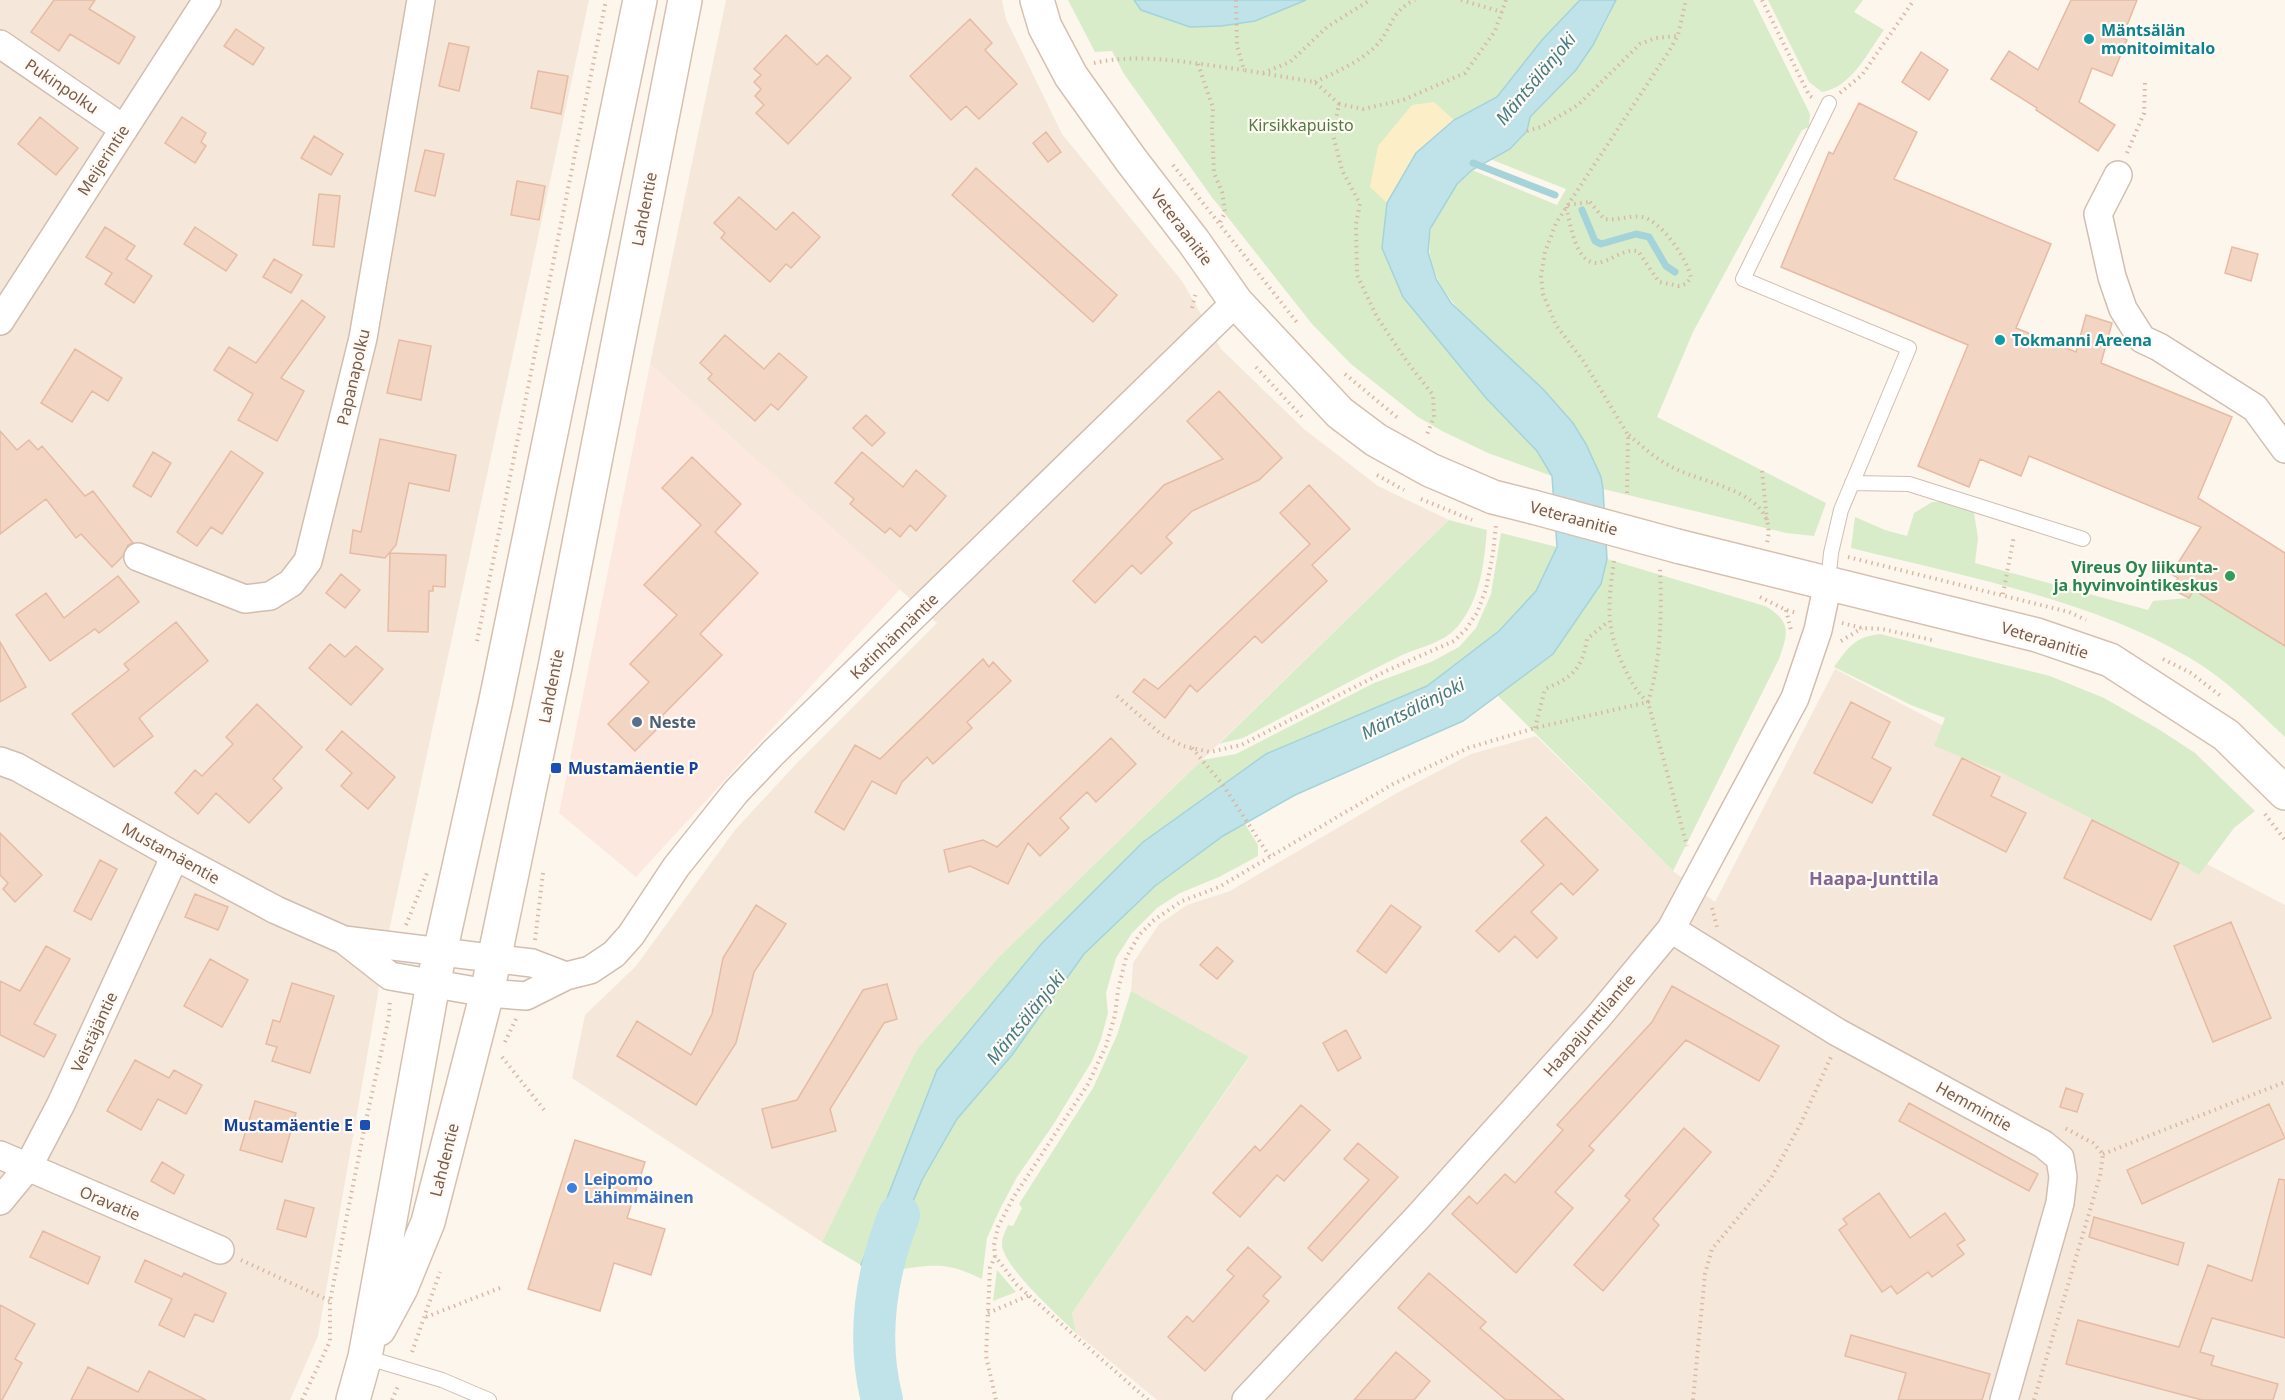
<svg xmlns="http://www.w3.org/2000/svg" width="2285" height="1400" viewBox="0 0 2285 1400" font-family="'Noto Sans',sans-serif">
	<rect width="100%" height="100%" fill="#fdf6ec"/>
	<path fill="#f5e8da" d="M0,0h589l-200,931 -71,405 -28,64h-290z
		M726,0h276l4,19 56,115 120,147 39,68 83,80 74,57 71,34 -449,436 -83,93 -95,193 -250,-164 13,-63 51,-49 99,-136 61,-66 141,-141 -287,-259z
		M1835,669l450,236v495h-1128l-81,-67 -4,-20 177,-255 -118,-67 2,-28 26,-39 28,-19 43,-14 167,-98 74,-39 65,-18 137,135 42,31z"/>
	<path fill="#fde8e0" d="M650,364l250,225 -264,288 -77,-64z"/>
	<path fill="#d8ecc9" d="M1068,0h66l7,10 50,17 30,-1 34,-5 51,-21h274l-38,40 -45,57 -43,23 -51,177 83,101 51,53 15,25 -64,-23 -46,-22 -24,-14 -67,-53 -39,-40 -101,-128 -87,-122 -12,-23 -17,1z
		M1616,0h137l57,114 -1,13 -7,3 -109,202 -36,85 169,86 -12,33 -28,-3 -183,-44 -2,-12 -131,-156c-54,-52 -55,-100 2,-151l85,35 9,-16 -76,-30c12,-7 29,-14 36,-27 4,-6 1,-12 6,-17 37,-37 64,-66 84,-115z
		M1768,0h95l-9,12 30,18c-17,23 -32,57 -62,62l-13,-10z
		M1932,502h23l19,11 4,25 -3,25 173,47 5,-9 36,-3 5,-8 91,56v91c-30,-28 -59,-58 -95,-79 -99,-59 -228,-82 -339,-110l4,-31 30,13 22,6 7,-23z
		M1449,520l38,10c-3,33 -6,65 -26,92 -15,22 -41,24 -63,35 -52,26 -103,54 -155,81l-24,6z
		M1501,533l56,14 -21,44 -37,40 -72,55 -161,68 -123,89 -102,100 -104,127 -76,195 -39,-23 95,-193 83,-93 202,-196 34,-6 138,-71 57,-21 28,-15 17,-19 15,-34z
		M1607,559l158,47c27,15 23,28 14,53l-106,212 -176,-176 56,-41 48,-70z
		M1880,634l170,42 54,22 56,32 35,23 60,58 -21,17 -35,47 -20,-12 -177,-90 -68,-27 11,-28 -34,-13 -77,-38c15,-20 20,-30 46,-33z
		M1245,824l13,21v11l-39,21 -39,16 -23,15 -25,25 -16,25 -10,35 2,20 -7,26 -9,22 -39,64 -36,52 -17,32 -13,29 -5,41c-37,-18 -48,-14 -88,-9l7,-40 21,-50 35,-61 55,-64 72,-101 71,-68 68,-50z
		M1131,991l118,66 -177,256 4,20c-16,-16 -76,-69 -74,-90 0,-6 4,-13 6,-18l5,1 9,-18 -3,-4 74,-116 24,-53z
		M997,1270l19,22 -23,9z"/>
	<path fill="#fcefc7" d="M1434,102l20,18 -38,33 -29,50 -17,-16 8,-41 34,-41z"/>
	<path fill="#bfe3e8" stroke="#a5d3da" stroke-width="1.5" d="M1134,0h172l-51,21 -34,5 -31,1 -49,-17z
		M1580,0h36l-23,45 -17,25 -46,47 -3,14 -17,18 -38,21 -15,14 -27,45 -2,23 8,27 15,24 92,86 30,34 13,21 15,33 2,12 4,70 -6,25 -48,70 -90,67 -168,74 -72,41 -68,50 -71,68 -72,101 -55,64 -35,61 -21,50 -7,40 -33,-5 76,-195 105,-127 101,-101 123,-88 161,-68 72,-55 37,-40 21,-44 -5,-71 -15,-25 -51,-53 -83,-101 -21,-49 5,-45 29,-50 38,-33 43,-23 45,-57z"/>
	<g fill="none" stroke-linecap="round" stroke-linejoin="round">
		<path stroke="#a5d3da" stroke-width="7" d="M1473,163l82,32
			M1582,210l13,31 6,3 35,-10 13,3 17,29 9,6"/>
		<path stroke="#bfe3e8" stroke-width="42" d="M882,1400c-16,-63 -6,-126 17,-185"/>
	</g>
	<path fill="#f3d5c3" stroke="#e6bba3" stroke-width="1.5" d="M54,0h41l-6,9 46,28 -16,27 -49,-30 -11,17 -28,-19z
		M2071,0h66l-15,38 5,2 -15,36 -20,-8 -13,34 36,23 -17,26 -62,-41 1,-2 -46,-29 18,-28 29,19z
		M970,19l22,24 -7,7 32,34 -38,35 -13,-13 -15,14 -41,-44z
		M236,29l28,19 -11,17 -29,-19z
		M786,35l31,30 10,-10 24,23 -63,66 -32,-31 8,-8 -9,-9 6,-7 -7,-7 7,-7 -7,-6z
		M449,43l20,4 -10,44 -20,-5z
		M1921,52l27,18 -19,30 -27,-18z
		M538,71l30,5 -7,38 -30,-6z
		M1859,103l58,29 -23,47 157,65 -35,84 60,24 10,-37 26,8 -11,40 131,54 -34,81 87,55v93l-91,-56 -5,8 -18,-9 7,-11 -7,-4 30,-47 -172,-71 -8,20 -41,-17 -11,28 -51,-21 50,-121 -187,-78 48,-115 4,2z
		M40,117l38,31 -22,27 -38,-31z
		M182,117l24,16 -5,9 5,4 -11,17 -30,-20z
		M1046,132l15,20 -13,10 -15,-19z
		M314,136l29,18 -12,21 -30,-17z
		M425,150l19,4 -9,42 -20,-5z
		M976,168l141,127 -24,27 -141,-127z
		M517,181l28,5 -6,34 -28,-5z
		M319,194l21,2 -6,51 -21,-2z
		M739,197l37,33 17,-18 27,25 -29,31 -5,-4 -16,18 -49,-44 4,-5 -11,-10z
		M105,227l30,19 -9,13 26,17 -18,27 -29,-19 7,-11 -26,-16z
		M195,227l42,28 -11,16 -42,-27z
		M2232,247l26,7 -7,27 -26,-8z
		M274,259l28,16 -11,18 -28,-16z
		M302,300l23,17 -44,61 23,13 -27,50 -39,-21 15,-26 -39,-24 15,-23 27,16z
		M725,335l39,34 15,-16 28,24 -29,33 -7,-6 -16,17 -47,-42 4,-5 -12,-11z
		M399,340l32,6 -10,54 -34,-7z
		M75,349l47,29 -14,23 -16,-10 -20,31 -31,-19z
		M1219,391l63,67 -23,22 -67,31 -26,26 6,6 -31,31 -9,-9 -37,38 -22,-22 91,-96 59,-26 -36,-38z
		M866,415l19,18 -13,13 -19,-18z
		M0,431l17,19 12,-10 9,10 4,-4 43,50 8,-5 40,52 -5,2 -5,11 -11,11 -31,-33 -5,4 -30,-39 -46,35z
		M380,439l76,16 -7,36 -40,-8 -13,62 -11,13 -35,-5 3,-23 8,2z
		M231,451l32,22 -41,61 -11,-7 -14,19 -20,-14z
		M153,452l18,11 -20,34 -18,-11z
		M862,452l41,35 13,-17 30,26 -30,35 -6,-6 -10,12 -10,-9 -5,5 -35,-29 4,-5 -19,-16z
		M692,457l49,47 -26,28 43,41 -58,61 22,21 -60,61 4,4 -31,31 -27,-27 41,-42 -19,-18 47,-49 -33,-30 57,-60 -39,-37z
		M1309,485l41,44 -38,36 15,16 -65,62 -7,-7 -58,56 -7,-7 -25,33 -32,-26 11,-13 14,10 152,-145 -30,-31z
		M390,553l56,2 -1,32 -12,-1v5h-4l-1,41 -40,-1z
		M341,574l19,16 -15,18 -19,-15z
		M118,576l21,26 -40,31 -4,-4 -45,32 -34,-46 30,-22 18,25z
		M176,622l32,39 -69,57 14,18 -39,31 -42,-53 57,-44 -5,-6z
		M0,642l26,45 -26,15z
		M330,644l15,13 11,-11 27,23 -32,36 -42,-37z
		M983,659l6,8 4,-5 18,19 -44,41 5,6 -39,36 -6,-7 -25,25 -6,12 -24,-13 -28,49 -29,-18 40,-67 25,14z
		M1851,702l39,20 -18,36 19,10 -19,35 -58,-30z
		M257,704l45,43 -29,32 9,9 -33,35 -33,-30 -18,21 -23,-21 20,-23 7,6 31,-32 -7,-7z
		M342,731l53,46 -27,32 -27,-23 11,-13 -26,-23z
		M1111,738l25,26 -40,38 -9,-10 -27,26 9,10 -29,28 -12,-13 -20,41 -38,-18 -21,6 -5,-22 39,-10 14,7z
		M1962,758l38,19 -9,19 35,17 -20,39 -73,-37z
		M1546,817l52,53 -25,25 -12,-12 -30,29 26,26 -20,20 -22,-22 -16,16 -23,-21 68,-66 -23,-24z
		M2092,820l87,43 -28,57 -87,-42z
		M0,833l42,42 -27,27 -12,-13 5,-6 -8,-8z
		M100,860l17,9 -26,51 -17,-9z
		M195,894l33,13 -10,23 -33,-13z
		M756,905l30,19 -32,48 -18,71 -40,62 -79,-49 20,-35 54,34 21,-41 11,-56z
		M1391,905l30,22 -35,46 -29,-22z
		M2231,922l40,96 -58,24 -39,-96z
		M46,946l24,13 -36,65 22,11 -12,22 -44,-22v-54l20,10z
		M1217,947l16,14 -16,18 -17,-14z
		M210,959l38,21 -26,47 -38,-21z
		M292,983l42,13 -24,77 -38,-12 5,-14 -11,-3 7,-24 7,2z
		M887,984l10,35 -13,4 -54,86 6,22 -64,17 -10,-39 35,-9 66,-110z
		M1672,986l107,60 -20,35 -73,-41 -97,106 5,4 -39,42 18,16 -57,65 -64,-59 17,-18 8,8 28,-30 10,9 48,-53 -6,-5 95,-103z
		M1346,1030l15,28 -23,13 -15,-28z
		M135,1060l34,18 5,-8 28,15 -16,29 -28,-15 -17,31 -34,-19z
		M2066,1088l17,6 -6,18 -17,-5z
		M255,1101l41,12 -14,49 -42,-12z
		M1909,1103l129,71 -9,17 -130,-70z
		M2269,1104l16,34 -143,66 -15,-34z
		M1301,1105l29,25 -46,51 -7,-6 -37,42 -27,-24 42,-47 5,5z
		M1684,1128l27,24 -58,67 6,6 -56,66 -29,-26 56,-65 -5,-4z
		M575,1140l70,22 -18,56 38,11 -14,46 -37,-12 -14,48 -72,-22z
		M1358,1143l40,34 -76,84 -14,-13 61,-68 -25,-21z
		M162,1162l22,13 -10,19 -23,-13z
		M2279,1179l6,1v158l-73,-20 -12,34 14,4 -3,9 67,19 -5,16h-71l-136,-36 12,-44 101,27 29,-82 44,16z
		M1879,1193l31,45 35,-25 20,27 -8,5 7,9 -32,23 -4,-5 -31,22 -6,-8 -9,6 -43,-62 8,-6 -4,-5z
		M285,1200l29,8 -8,29 -29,-8z
		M2094,1217l90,26 -6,22 -89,-28z
		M43,1231l57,26 -12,27 -58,-27z
		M1248,1247l33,30 -18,19 6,5 -64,70 -37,-34 19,-21 6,6 41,-46 -7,-6z
		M145,1260l37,17 2,-4 42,20 -13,29 -18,-8 -11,23 -25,-12 13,-26 -37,-17z
		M1429,1273l57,49 -6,6 84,72h-58l-108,-92z
		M0,1305l35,19 -20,35 7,4 -20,37h-2z
		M1851,1335l139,39 -8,26h-84l8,-27 -61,-17z
		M1396,1352l34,29 -16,19h-60z
		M88,1367l50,25 11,-21 57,29h-135z"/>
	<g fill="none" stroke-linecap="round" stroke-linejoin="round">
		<g stroke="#d1beb0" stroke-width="16">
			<path id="lane" d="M1852,483l57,1 174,55
				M1828,583l3,-30 10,-43 68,-162 -166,-69 86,-176
				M365,1357l77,23 47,20"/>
		</g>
		<g stroke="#d1beb0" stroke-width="30">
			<path id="street" d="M0,44l124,85
				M2118,175l-20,39 14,63 11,32 19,30 17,8 96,61 30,41
				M0,321l207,-321
				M138,557l107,42 25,-3 21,-13 17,-22 55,-223 58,-338
				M0,761l17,6 158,89 101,54 68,30 46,36 97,17 39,3 40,-20 24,-6 24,-16 17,-19 45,-68 60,-75 37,-39 463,-451
				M1671,929l166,103 206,112 17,14 3,19 -3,26 -56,197
				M344,940l188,23 34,13
				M0,1155l220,95
				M0,1201l28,-34 33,-63 114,-248
				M1246,1400l172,-183 180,-200 73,-88 124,-231 23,-68 10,-47"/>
		</g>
		<g stroke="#d6c0b0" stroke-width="36">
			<path id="secondary" d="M1037,0l8,27 26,49 60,84 63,82 42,60 104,111 36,27 54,30 63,27 40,10
				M1677,546l360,89 73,25 116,75 59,58
				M379,1329l22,-41 27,-66 59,-229 68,-326 130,-667
				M353,1400l12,-43 68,-373 63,-284 144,-700"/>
		</g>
		<path stroke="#d9b8a5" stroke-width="4" stroke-dasharray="1.5 4.5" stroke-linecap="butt" d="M1236,0l1,46 7,24 71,12 24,22 -6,31 9,35 18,34 -4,20 1,51 20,42 31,46 25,32 1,22 -8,20
			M1461,0l41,12
			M1762,0l47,95 5,4
			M1094,63c48,-11 102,1 150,7
			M1198,64l15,44 -1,21 2,44 8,19 3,21 -6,11
			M1263,73l27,-11 37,-35 43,-27
			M1315,82c21,-10 43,-19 61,-36 16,-17 14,-35 39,-46
			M1840,93l22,-18 52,-75
			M1339,104l24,5 40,-9 62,-27 30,-42 11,-31
			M1527,131l14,-4 37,-22 62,-61 16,-6 21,-2
			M2127,153l17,-40 1,-31
			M1173,165l126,160
			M1590,202l14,17c13,2 25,-4 38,-2 19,3 46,43 49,61l-5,6 -7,2 -20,-4 -21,-31c-14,-2 -23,7 -36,11 -26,8 -32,-39 -36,-57z
			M1192,308l4,-16
			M1256,367l48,52
			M1345,374l54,45
			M1629,435c14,12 28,25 45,33 30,16 106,24 93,74
			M1762,471l5,49
			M1377,475l27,15
			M1627,493l1,-58 -44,-73 -28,-37 -13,-31 -2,-18 4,-24 11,-29 115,-175 7,-13 8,-35
			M1421,499l51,21
			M1848,557l221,55 17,8
			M1614,561c-6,43 -9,66 10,106 7,14 12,25 24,35l39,144
			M2003,594l11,-58
			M1760,597l26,13 11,3
			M1786,610l5,20
			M1842,623l20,5 20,1 50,11
			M477,641l129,-641
			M1841,641l21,-13
			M2163,659l28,14 31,24
			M1117,696l44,38 22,12 27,6 31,-7 145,-74 68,-30 12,-12 11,-16 9,-24 7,-36 3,-28
			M1535,728l10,-39c28,-12 37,-20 42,-50l22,-18
			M1192,748l31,37 47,72
			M2265,814l20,26
			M1712,908l5,19
			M406,925l21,-52
			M535,940l8,-67
			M505,1042l11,-23
			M502,1057l43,54
			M2103,1154l182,-72
			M995,1256l-5,12 -4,88 10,44
			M241,1260l89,41
			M988,1313l42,-18
			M426,1317l74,-29
			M412,1352l28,-80
			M302,1400l28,-59v-40l35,-176 24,-108 1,-18
			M392,1400l7,-16
			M1148,1400l-131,-115 -22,-29 -1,-11 4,-18 15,-29 75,-114 18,-38 9,-31 3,-25 8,-32 13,-23 15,-15 28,-19 37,-14 174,-103 75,-36 67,-20 113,-26c13,-40 14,-92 12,-134
			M1693,1400l12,-126 7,-25 59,-71 29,-53 31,-68
			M2034,1400l66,-224 3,-22 -10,-11 -28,-15"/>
		<use href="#lane" stroke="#fff" stroke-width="14"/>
		<use href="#street" stroke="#fff" stroke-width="27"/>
		<use href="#secondary" stroke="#fff" stroke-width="33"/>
		<g stroke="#d6c0b0" stroke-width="36" stroke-linecap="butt">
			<path id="secondary-bridge" d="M1533,507l144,39"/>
		</g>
		<use href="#secondary-bridge" stroke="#fff" stroke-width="33"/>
	</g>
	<g fill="#0f9aa8" stroke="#fffaf3" stroke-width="2">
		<circle cx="2089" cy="39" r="6"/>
		<circle cx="2000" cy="340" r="6"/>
	</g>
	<circle fill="#2e9e5b" stroke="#fffaf3" stroke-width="2" cx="2230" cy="576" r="6"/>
	<circle fill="#5c6f8a" stroke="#fffaf3" stroke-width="2" cx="637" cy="722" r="6"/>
	<g fill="#1a4fb4" stroke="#fffaf3" stroke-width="2">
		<rect x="550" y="762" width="12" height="12" rx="3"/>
		<rect x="359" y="1119" width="12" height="12" rx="3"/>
	</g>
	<circle fill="#3f7fe0" stroke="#fffaf3" stroke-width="2" cx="572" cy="1188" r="6"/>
	<g text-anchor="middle" stroke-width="4.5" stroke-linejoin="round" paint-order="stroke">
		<g font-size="16" font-weight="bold" fill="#0d838f" stroke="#fffaf3" text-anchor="start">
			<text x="2101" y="36">Mäntsälän<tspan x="2101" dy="18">monitoimitalo</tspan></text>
			<text x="2012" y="346">Tokmanni Areena</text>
		</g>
		<g font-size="16" fill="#7a5c4d" stroke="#fffaf3">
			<text transform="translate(62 86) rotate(34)" y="6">Pukinpolku</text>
			<text transform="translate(103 160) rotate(-57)" y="6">Meijerintie</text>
			<text transform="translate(644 209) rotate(-79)" y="6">Lahdentie</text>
			<text transform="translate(1182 227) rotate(53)" y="6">Veteraanitie</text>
			<text transform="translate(353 377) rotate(-77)" y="6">Papanapolku</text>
			<text transform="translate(1574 518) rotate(15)" y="6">Veteraanitie</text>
			<text transform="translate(894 636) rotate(-44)" y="6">Katinhännäntie</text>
			<text transform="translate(2045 640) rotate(17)" y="6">Veteraanitie</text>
			<text transform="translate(551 686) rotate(-79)" y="6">Lahdentie</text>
			<text transform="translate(171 853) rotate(29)" y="6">Mustamäentie</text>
			<text transform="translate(1589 1025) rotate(-49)" y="6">Haapajunttilantie</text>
			<text transform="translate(94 1032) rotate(-65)" y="6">Veistäjäntie</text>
			<text transform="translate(1974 1106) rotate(29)" y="6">Hemmintie</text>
			<text transform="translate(444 1160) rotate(-76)" y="6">Lahdentie</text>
			<text transform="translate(110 1203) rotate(23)" y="6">Oravatie</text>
		</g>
		<g font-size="16" fill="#537a41" stroke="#fffaf3">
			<text x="1301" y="131">Kirsikkapuisto</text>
		</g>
		<g font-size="16" font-weight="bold" fill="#27864d" stroke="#fffaf3" text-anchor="end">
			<text x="2218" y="573">Vireus Oy liikunta-<tspan x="2218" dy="18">ja hyvinvointikeskus</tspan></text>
		</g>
		<g font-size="16" font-weight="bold" fill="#4e5e75" stroke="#fffaf3" text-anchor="start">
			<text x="649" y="728">Neste</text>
		</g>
		<g font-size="16" font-weight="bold" fill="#164399" stroke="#fffaf3" text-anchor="start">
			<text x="568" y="774">Mustamäentie P</text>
			<text x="353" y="1131" text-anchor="end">Mustamäentie E</text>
		</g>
		<g font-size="16" font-weight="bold" fill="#366cbe" stroke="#fffaf3" text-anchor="start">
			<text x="584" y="1185">Leipomo<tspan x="584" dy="18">Lähimmäinen</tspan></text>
		</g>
		<g font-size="18" font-style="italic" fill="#437c86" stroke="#fffaf3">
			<text transform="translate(1536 79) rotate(-50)" y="6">Mäntsälänjoki</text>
			<text transform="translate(1413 709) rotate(-27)" y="6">Mäntsälänjoki</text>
			<text transform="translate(1026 1018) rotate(-51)" y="6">Mäntsälänjoki</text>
		</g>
		<g font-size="18" font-weight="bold" fill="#846695" stroke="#fffaf3">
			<text x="1874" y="885">Haapa-Junttila</text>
		</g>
	</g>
</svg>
